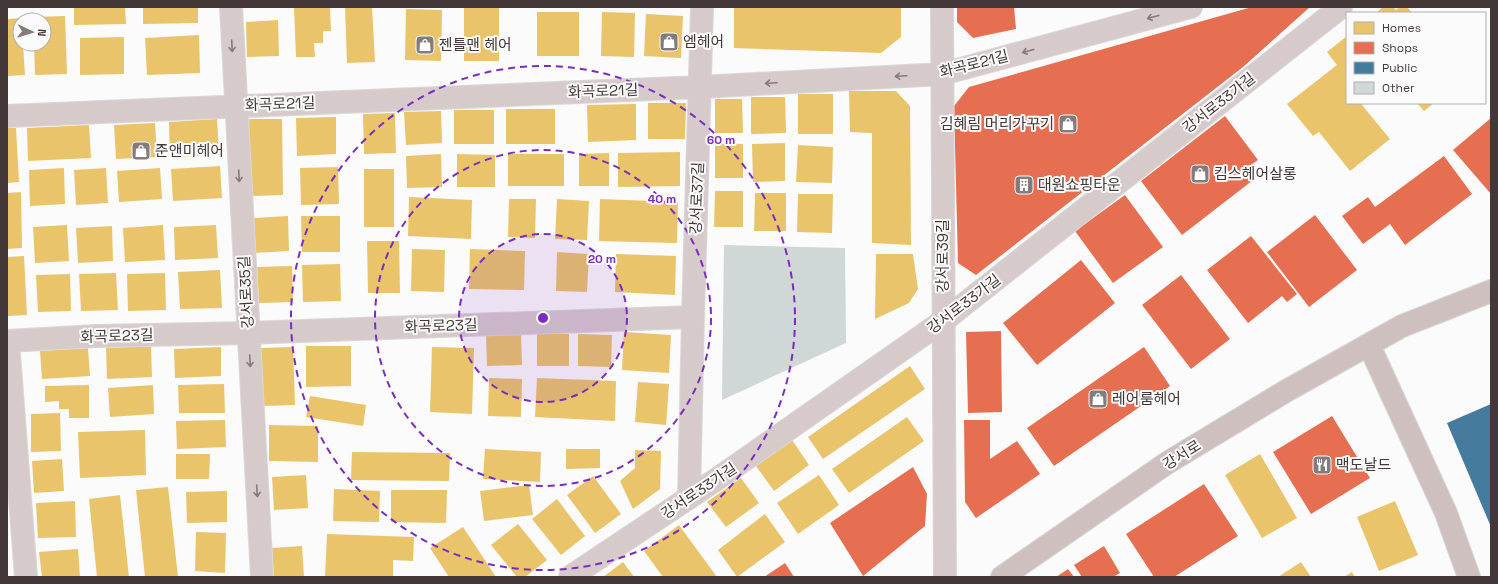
<svg xmlns="http://www.w3.org/2000/svg" width="1498" height="584" viewBox="0 0 1498 584" font-family="'Space Grotesk','Noto Sans KR',sans-serif">
	<rect width="100%" height="100%" fill="#fbfbfb"/>
	<path fill="#e9c46a" d="M74,7h51l1,17 -52,1z
		M143,7h55v16l-55,1z
		M294,7h36l1,24h-8v12h-9l1,14h-19z
		M345,7h27l3,55 -28,1z
		M734,7h167v30l-20,16 -147,-5z
		M1383,7h10l3,3 4,-3h7l5,6h-36z
		M464,8h35v53h-35z
		M406,9l36,1 -1,51 -36,-1z
		M537,12h42v44h-42z
		M602,12l33,1 -1,44 -33,-1z
		M646,14l37,2 -2,42 -37,-2z
		M65,16l2,58 -32,1 -1,-31h10v-24h-10l-1,-3z
		M22,18v2h-2v24h3l2,31 -18,1v-57z
		M278,20l1,36 -32,1 -1,-35z
		M199,35l1,38 -53,2 -2,-37z
		M1347,36v67h17l-2,2 28,34 -40,32 -31,-39 -6,4 -26,-32 50,-39 -10,-13z
		M124,37v37l-44,1v-37z
		M849,91h47l14,15 1,139 -39,-2v-110l-22,-1z
		M798,94h35v40h-35z
		M751,97h34l1,36 -35,1z
		M715,99h27l1,34h-28z
		M648,103h38l-1,36h-37z
		M1417,103h17l-10,8z
		M636,104v36l-48,2 -1,-37z
		M506,109h49v35h-49z
		M454,110h40v34h-40z
		M441,111l1,32 -36,2 -2,-33z
		M395,113l1,40 -32,1 -1,-40z
		M336,117v37l-39,2 -1,-38z
		M217,119l2,36 -49,2 -1,-35z
		M249,119h33l1,76 -33,1z
		M155,123l2,34 -41,2 -2,-34z
		M89,125l2,33 -63,3 -1,-33z
		M7,128h9l3,54 -12,1z
		M715,143l28,1v34h-28z
		M785,143v38l-32,1 -1,-38z
		M798,145l35,2 -1,36 -36,-1z
		M680,152v34l-62,1v-34z
		M609,153v33h-30v-32z
		M441,154l1,33 -35,1 -1,-32z
		M457,154l38,1v32h-38z
		M508,154h56v32h-56z
		M220,166l2,32 -49,3 -2,-32z
		M338,167l1,37 -38,1 -1,-37z
		M64,168l1,36 -35,2 -1,-36z
		M106,168l2,35 -32,2 -2,-35z
		M160,168l2,31 -43,3 -2,-31z
		M364,169h30v58h-30z
		M715,191h28v36h-29z
		M21,192l1,56 -15,1v-56z
		M755,193h31v38h-32z
		M798,194h35l-1,39 -35,-1z
		M409,197l63,3 -1,39 -63,-3z
		M509,199h27l-1,39 -27,-1z
		M557,199l32,2 -2,39 -32,-1z
		M600,199l78,3 -1,41 -78,-2z
		M288,216l1,35 -35,2 -2,-35z
		M301,216h39v36h-38z
		M67,225l2,36 -34,2 -2,-36z
		M163,225l2,35 -40,2 -2,-34z
		M216,225l2,33 -43,2 -1,-33z
		M112,226l1,35 -35,2 -2,-35z
		M367,241h32l1,52h-32z
		M412,249l33,1 -1,42 -33,-1z
		M470,249l55,2 -1,39 -55,-1z
		M557,252l32,2 -2,38 -31,-1z
		M616,254l60,2 -1,39 -60,-3z
		M876,254h37l5,35 -9,14 -34,16z
		M24,256l3,59 -20,1v-59z
		M340,264l1,37 -38,1 -1,-37z
		M292,266l1,36 -34,1 -2,-36z
		M220,270l2,38 -42,1 -2,-37z
		M116,273l2,37 -37,1 -2,-37z
		M165,273l1,37 -38,1 -1,-37z
		M70,274l1,37 -33,1 -2,-37z
		M624,332l47,3 -2,38 -47,-3z
		M521,334l1,31 -35,1 -1,-31z
		M537,334h32v32h-32z
		M578,334l34,1 -1,32 -33,-1z
		M151,346l1,31 -45,2 -1,-31z
		M306,346h45v40l-45,1z
		M221,347v29l-46,2 -1,-29z
		M293,347l2,58 -33,1 -1,-58z
		M432,347l42,1 -2,66 -42,-2z
		M88,348l2,28 -48,3 -2,-28z
		M910,366l15,23 -102,70 -15,-22z
		M489,378l33,1 -1,38 -33,-1z
		M537,378l79,3 -1,40 -80,-4z
		M638,382l31,2 -3,41 -31,-3z
		M224,384l1,29h-46l-1,-28z
		M89,385v33h-20v-9h-10v-8l-14,1v-16z
		M153,385l1,29 -44,3 -2,-29z
		M310,396l56,9 -3,21 -57,-9z
		M60,413l1,38 -30,1v-38z
		M907,417l17,24 -75,52 -17,-24z
		M225,420l1,27 -49,2 -1,-28z
		M269,425l49,1v36l-49,-1z
		M145,430l1,45 -66,3 -2,-46z
		M792,440l17,25 -35,26 -18,-25z
		M485,449l56,3 -1,30 -57,-3z
		M566,449h34v19l-34,1z
		M635,450l26,1 -1,38 -27,20 -13,-28 15,-13z
		M352,452l98,1 -1,28 -98,-1z
		M176,454h34l-1,25h-33z
		M1260,454l37,64 -35,20 -37,-63z
		M62,459l2,32 -30,2 -2,-32z
		M306,475l2,33 -34,2 -2,-33z
		M819,475l20,30 -41,29 -21,-31z
		M593,476l28,38 -26,19 -28,-38z
		M741,478l18,25 -33,24 -19,-25z
		M529,485l4,30 -49,6 -4,-30z
		M168,487l10,90h-33l-9,-87z
		M334,489l46,2 -1,31 -46,-1z
		M391,490h56l-1,33 -55,-1z
		M227,491v31l-40,1 -1,-31z
		M120,495l9,82h-32l-8,-78z
		M557,499l28,37 -24,19 -29,-36z
		M75,501l1,36 -38,1 -2,-35z
		M1395,501l23,54 -39,16 -22,-54z
		M765,514l20,28 -48,35 -19,-27z
		M518,524l29,36 -22,17h-8l-26,-32z
		M679,525l38,52h-54l-19,-26z
		M463,527l33,50h-47l-19,-29z
		M196,532l30,1 -1,40 -30,-2z
		M327,534l87,3 -1,24 -20,-1v17h-68z
		M302,546l2,31h-30l-2,-29z
		M78,549l2,28h-38l-3,-25z
		M623,562l11,15h-31z
		M1301,562l10,15h-33z
		M1352,572l3,5h-11z"/>
	<path fill="#e76f51" d="M957,7h57l2,22 -43,9 -16,-16z
		M1252,7h58l-67,60 -267,208 -18,-12 -4,-157 15,-19z
		M1225,116l33,44 -10,7 9,10 -75,58 -41,-54z
		M1491,118v76l-38,-44z
		M1444,156l28,38 -67,51 -15,-21 -27,20 -21,-28 26,-19 7,10z
		M1125,195l38,52 -50,36 -38,-52z
		M1315,215l42,55 -48,37 -42,-55z
		M1251,236l46,58 -10,8 -5,-6 -34,27 -41,-53z
		M1081,260l34,43 -78,62 -34,-42z
		M1181,275l49,64 -39,30 -49,-64z
		M1001,331l1,81 -34,1 -2,-81z
		M1144,347l26,39 -116,80 -27,-38z
		M1332,416l38,62 -59,36 -38,-62z
		M964,420h26v39l27,-18 23,33 -64,44 -11,-16z
		M913,467l14,27 -2,32 -62,50 -33,-53z
		M1204,484l34,52 -64,41h-20l-28,-43z
		M1104,546l16,27 -7,4h-31l-8,-12z
		M785,563l9,14h-30z
		M1068,569l6,8h-18z"/>
	<path fill="#457b9d" d="M1491,404v123l-44,-104z"/>
	<path fill="#d0d7d7" d="M724,245l121,3 1,95 -124,57z"/>
	<g fill="none" stroke-linecap="round" stroke-linejoin="round">
		<g stroke="#dad8d8" stroke-width="24">
			<path id="street" d="M231,7l31,570
				M942,7l3,570
				M7,116l694,-29 241,-13 249,-67
				M693,317l9,-310
				M7,341l89,-5 152,-3 445,-16 -4,181
				M8,341l18,236
				M570,577l147,-98 226,-158 398,-314"/>
		</g>
		<g stroke="#dad8d8" stroke-width="24">
			<path id="secondary" d="M1369,345l77,168 23,64
				M1002,577l165,-114 119,-72 116,-65 89,-35"/>
		</g>
		<use href="#street" stroke="#d7cacb" stroke-width="22"/>
		<use href="#secondary" stroke="#cfc0c0" stroke-width="22"/>
	</g>
	<defs><path id="oneway-shaft" d="M-6 0H5M1.5-3L5.5 0L1.5 3" fill="none" stroke-width="1.6" stroke-linecap="round" stroke-linejoin="round"/></defs>
	<g stroke="#86797a">
		<use href="#oneway-shaft" transform="translate(1153 17) rotate(165)"/>
		<use href="#oneway-shaft" transform="translate(232 46) rotate(87)"/>
		<use href="#oneway-shaft" transform="translate(1028 51) rotate(165)"/>
		<use href="#oneway-shaft" transform="translate(901 76) rotate(177)"/>
		<use href="#oneway-shaft" transform="translate(771 83) rotate(177)"/>
		<use href="#oneway-shaft" transform="translate(239 176) rotate(87)"/>
		<use href="#oneway-shaft" transform="translate(250 361) rotate(87)"/>
		<use href="#oneway-shaft" transform="translate(257 491) rotate(87)"/>
	</g>
	<circle cx="543" cy="318" r="84" fill="#7b2cbf" fill-opacity=".12"/>
	<g fill="none" stroke="#7b2cbf" stroke-width="2" stroke-dasharray="7 5">
		<circle cx="543" cy="318" r="84"/>
		<circle cx="543" cy="318" r="168"/>
		<circle cx="543" cy="318" r="252"/>
	</g>
	<defs>
		<g id="shop-square" transform="scale(1)"><rect x="-9" y="-9" width="18" height="18" rx="4" fill="#847c7c" stroke="#fbfbfb"/><path d="M-5-2.5h2.3a2.7 3.5 0 0 1 5.4 0H5L5.5 6h-11ZM-1.5-2.5h3a1.5 2.3 0 0 0-3 0Z" fill="#fff"/></g>
		<g id="building-square" transform="scale(1)"><rect x="-9" y="-9" width="18" height="18" rx="4" fill="#847c7c" stroke="#fbfbfb"/><path d="M-4-6H4V6H1V3H-1V6H-4ZM-2.5-4.3h1.7v1.8h-1.7ZM.8-4.3h1.7v1.8H.8ZM-2.5-1h1.7V.8h-1.7ZM.8-1h1.7V.8H.8Z" fill="#fff"/></g>
		<g id="restaurant-square" transform="scale(1)"><rect x="-9" y="-9" width="18" height="18" rx="4" fill="#847c7c" stroke="#fbfbfb"/><path d="M-5-6h1v4h1v-4h1v4h1v-4h1v5L-1.5 .5V6h-2V.5L-5-1ZM5-6V6H3V1.5H1.5Q1.5-4 5-6Z" fill="#fff"/></g>
	</defs>
	<g fill-rule="evenodd">
		<use href="#shop-square" x="669" y="42"/>
		<use href="#shop-square" x="425" y="45"/>
		<use href="#shop-square" x="1068" y="124"/>
		<use href="#shop-square" x="141" y="151"/>
		<use href="#shop-square" x="1200" y="174"/>
		<use href="#building-square" x="1024" y="185"/>
		<use href="#shop-square" x="1098" y="399"/>
		<use href="#restaurant-square" x="1322" y="465"/>
	</g>
	<g text-anchor="middle" stroke-width="4" stroke-linejoin="round" paint-order="stroke">
		<g font-size="15" fill="#443738" stroke="#fbfbfb" text-anchor="start">
			<text x="683" y="47">엠헤어</text>
			<text x="439" y="50">젠틀맨 헤어</text>
			<text x="1054" y="129" text-anchor="end">김혜림 머리가꾸기</text>
			<text x="155" y="156">준앤미헤어</text>
			<text x="1214" y="179">킴스헤어살롱</text>
			<text x="1038" y="190">대원쇼핑타운</text>
			<text x="1112" y="404">레어룸헤어</text>
			<text x="1336" y="470">맥도날드</text>
		</g>
		<g font-size="15" fill="#443738" stroke="#fbfbfb">
			<text transform="translate(974 64) rotate(-14)" y="5">화곡로21길</text>
			<text transform="translate(603 91) rotate(-2)" y="5">화곡로21길</text>
			<text transform="translate(1219 103) rotate(-38)" y="5">강서로33가길</text>
			<text transform="translate(280 104) rotate(-2)" y="5">화곡로21길</text>
			<text transform="translate(697 198) rotate(-88)" y="5">강서로37길</text>
			<text transform="translate(943 256) rotate(-90)" y="5">강서로39길</text>
			<text transform="translate(246 292) rotate(-93)" y="5">강서로35길</text>
			<text transform="translate(964 304) rotate(-37)" y="5">강서로33가길</text>
			<text transform="translate(441 326) rotate(-2)" y="5">화곡로23길</text>
			<text transform="translate(117 336) rotate(-2)" y="5">화곡로23길</text>
			<text transform="translate(1182 455) rotate(-32)" y="5">강서로</text>
			<text transform="translate(699 491) rotate(-34)" y="5">강서로33가길</text>
		</g>
	</g>
	<circle cx="543" cy="318" r="6" fill="#7b2cbf" stroke="#fbfbfb" stroke-width="2"/>
	<g font-size="12" text-anchor="middle" font-weight="bold" fill="#7b2cbf" stroke="#fbfbfb" stroke-width="4" stroke-linejoin="round" paint-order="stroke">
		<text x="721" y="144">60 m</text>
		<text x="662" y="203">40 m</text>
		<text x="602" y="263">20 m</text>
	</g>
	<rect width="1498" height="584" fill="none" stroke="#443738" stroke-width="16"/>
	<rect x="1346" y="12" width="140" height="92" fill="#fbfbfb" stroke="#b2adad"/>
	<rect x="1354" y="22" width="20" height="12" fill="#e9c46a" stroke="#b2adad"/>
	<text x="1382" y="32" font-size="12" fill="#443738">Homes</text>
	<rect x="1354" y="42" width="20" height="12" fill="#e76f51" stroke="#b2adad"/>
	<text x="1382" y="52" font-size="12" fill="#443738">Shops</text>
	<rect x="1354" y="62" width="20" height="12" fill="#457b9d" stroke="#b2adad"/>
	<text x="1382" y="72" font-size="12" fill="#443738">Public</text>
	<rect x="1354" y="82" width="20" height="12" fill="#d0d7d7" stroke="#b2adad"/>
	<text x="1382" y="92" font-size="12" fill="#443738">Other</text>
	<g transform="translate(32 32) rotate(94)"><circle r="19" fill="#fbfbfb" stroke="#b2adad"/>
	<path d="M0-3L7 15L0 10L-7 15Z" fill="#847c7c"/>
	<text y="-6" font-size="11" font-weight="bold" text-anchor="middle" fill="#443738">N</text>
	</g>
</svg>
